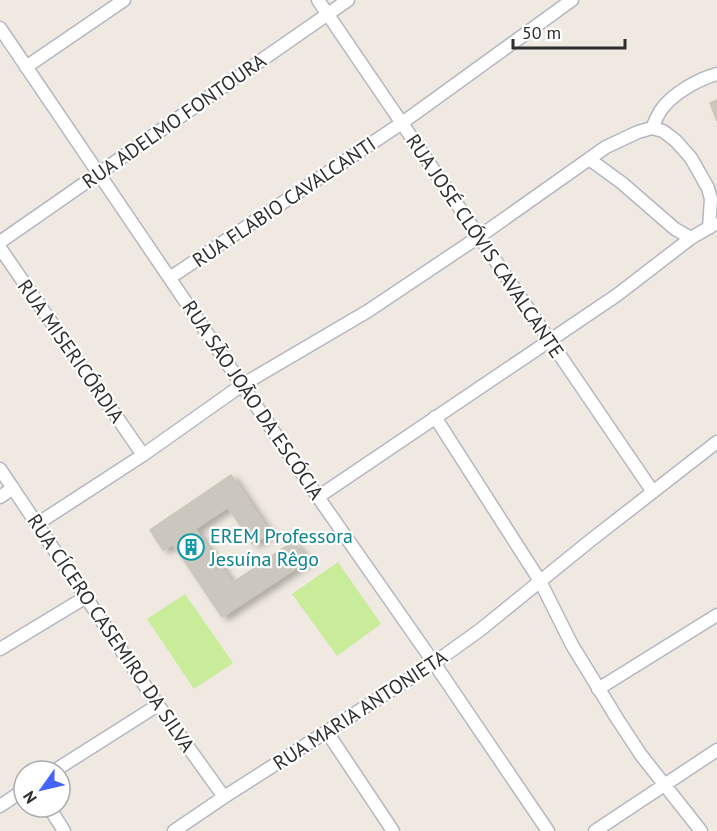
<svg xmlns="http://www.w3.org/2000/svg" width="717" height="831" viewBox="0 0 717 831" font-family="'PT Sans',sans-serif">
	<defs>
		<filter id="shadow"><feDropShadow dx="6" dy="3.5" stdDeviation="3" flood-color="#0004"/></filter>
	</defs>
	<rect width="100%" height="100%" fill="#efe9e1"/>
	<path fill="#c9ec9a" d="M338,562l43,62 -44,32 -45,-62z
		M185,594l48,69 -39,26 -47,-70z"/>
	<path fill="#cbc7bf" stroke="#cbc5ba" stroke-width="1.5" filter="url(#shadow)" d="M717,100v21l-7,-18z
		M231,475l39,58 -17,11 -25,-37 -33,22 37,54 62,-42 13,20 -85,56 -49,-73 -10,6 -13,-20z"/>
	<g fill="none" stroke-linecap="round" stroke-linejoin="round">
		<g stroke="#b4b7c1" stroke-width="15">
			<path id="minor" d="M318,0l335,492
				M0,28l318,469 116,166 114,168
				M26,67l98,-67
				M652,128c3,-6 5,-12 9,-18 11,-16 37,-31 56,-36
				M589,159l33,24 53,46 16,9
				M0,242l348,-242
				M0,248l143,207
				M171,277l231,-154 170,-123
				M435,417l105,164 32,64 46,75 23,35 60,76
				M0,469l158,236 66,92
				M0,497l13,-9
				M318,497l299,-202 74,-57 24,-14
				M37,524l106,-69 99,-70 126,-74 112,-75 126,-89 32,-15 14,-4 11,3 13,10 15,17 17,30 3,11 -2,29
				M0,649l86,-52
				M598,689l119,-74
				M327,732l66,99
				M54,771l104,-66
				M0,806l24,-16
				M49,807l15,24
				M174,831l50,-34 210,-134 46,-33 111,-90 126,-98
				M595,831l122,-81"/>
		</g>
		<use href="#minor" stroke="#fff" stroke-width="12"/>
	</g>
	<defs>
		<g id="building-ring" transform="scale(1.35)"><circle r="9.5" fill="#fff" stroke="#0f9aa8" stroke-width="1.5"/><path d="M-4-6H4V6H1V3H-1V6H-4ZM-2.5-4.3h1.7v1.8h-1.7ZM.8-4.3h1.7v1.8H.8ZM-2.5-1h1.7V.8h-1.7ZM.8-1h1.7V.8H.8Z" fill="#0f9aa8"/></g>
	</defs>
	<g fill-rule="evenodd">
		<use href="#building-ring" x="191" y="547"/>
	</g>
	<g text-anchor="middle" stroke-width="4.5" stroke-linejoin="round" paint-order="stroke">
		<g font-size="20" fill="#2e2e2e" stroke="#fff">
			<text transform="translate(174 121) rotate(-35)" y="7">RUA ADELMO FONTOURA</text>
			<text transform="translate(284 202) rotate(-34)" y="7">RUA FLABIO CAVALCANTI</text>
			<text transform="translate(485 246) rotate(56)" y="7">RUA JOSÉ CLÓVIS CAVALCANTE</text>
			<text transform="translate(71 351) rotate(55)" y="7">RUA MISERICÓRDIA</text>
			<text transform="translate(253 400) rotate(56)" y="7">RUA SÃO JOÃO DA ESCÓCIA</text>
			<text transform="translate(111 633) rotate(56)" y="7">RUA CÍCERO CASEMIRO DA SILVA</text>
			<text transform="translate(360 710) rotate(-33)" y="7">RUA MARIA ANTONIETA</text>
		</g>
		<g font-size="20" fill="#0d838f" stroke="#fff" text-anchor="start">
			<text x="210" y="543">EREM Professora<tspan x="210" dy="23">Jesuína Rêgo</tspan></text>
		</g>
	</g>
	<g transform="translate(42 789) rotate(236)"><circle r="28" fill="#ffffff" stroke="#ababab" stroke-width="1.5"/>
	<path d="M0-4.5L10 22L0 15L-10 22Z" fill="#4264fb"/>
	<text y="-9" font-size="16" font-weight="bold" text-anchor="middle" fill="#2e2e2e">N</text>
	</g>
	<path d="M513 39v9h112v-9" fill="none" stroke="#2e2e2e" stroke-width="3"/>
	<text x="522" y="39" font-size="18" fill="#2e2e2e" stroke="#ffffff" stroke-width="4.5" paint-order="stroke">50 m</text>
</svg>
